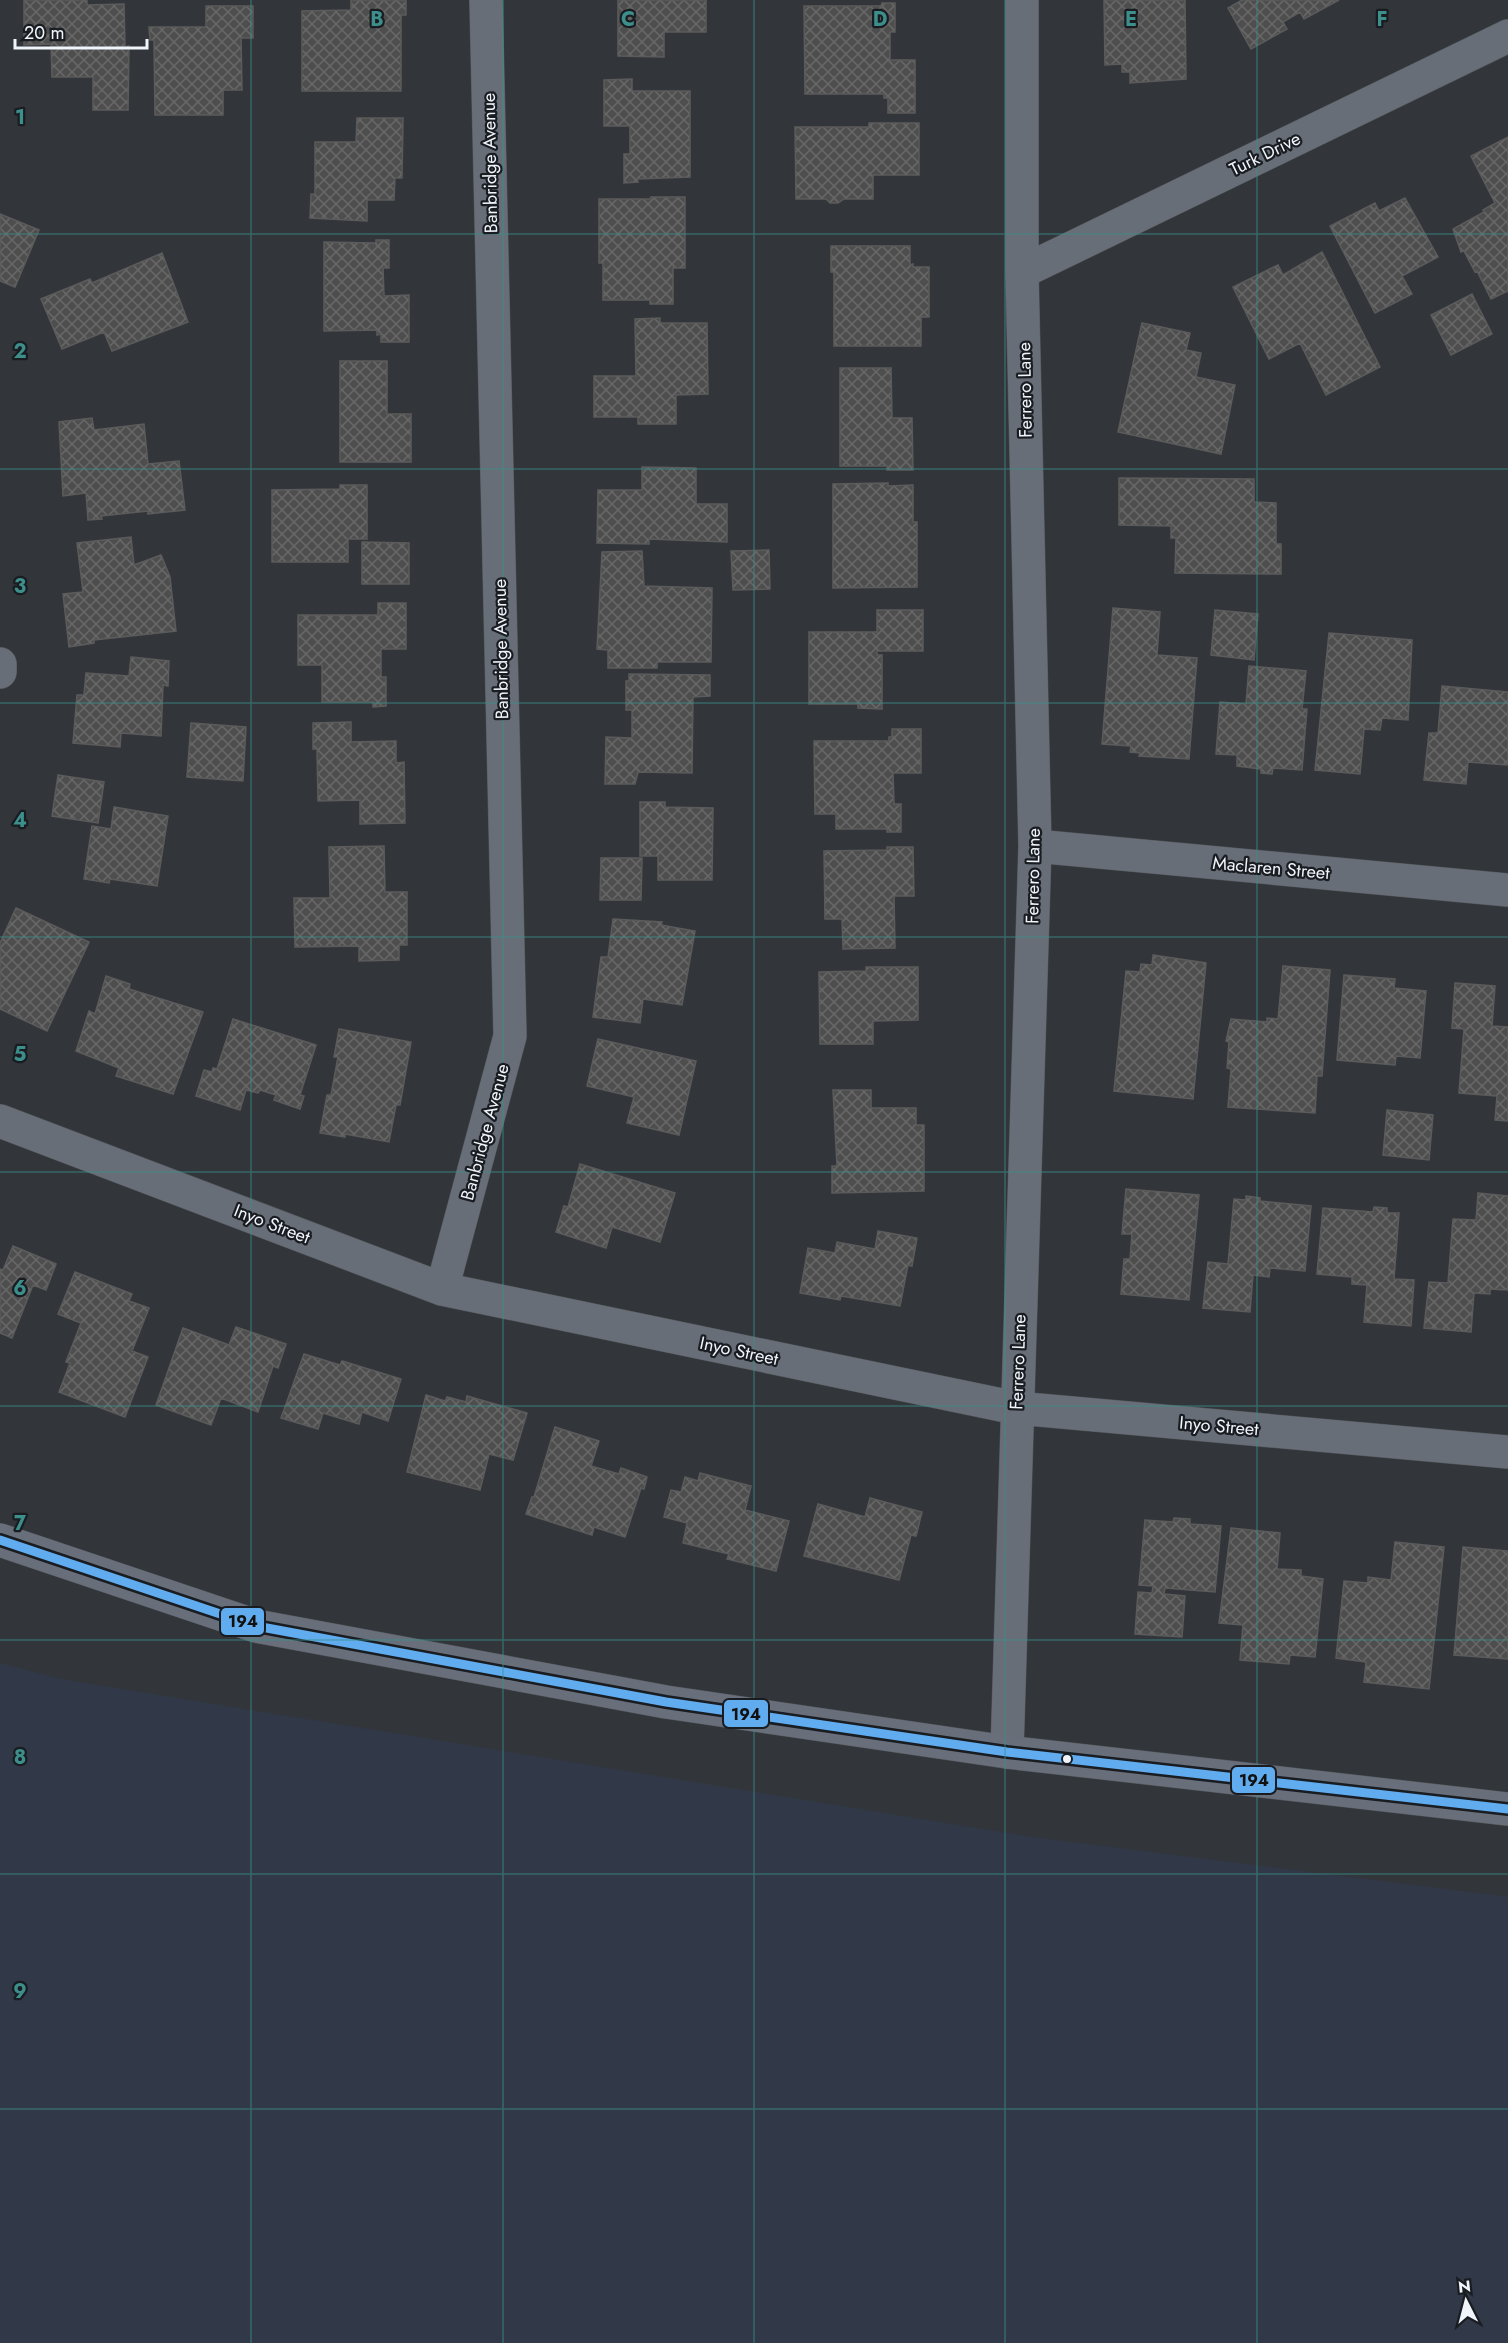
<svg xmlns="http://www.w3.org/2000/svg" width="1508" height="2343" viewBox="0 0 1508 2343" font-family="Jost,sans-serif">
	<defs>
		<pattern id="building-cross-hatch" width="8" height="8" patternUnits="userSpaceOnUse" patternTransform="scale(1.5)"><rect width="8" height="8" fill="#4e4e4e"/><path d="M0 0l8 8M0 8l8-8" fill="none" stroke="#686868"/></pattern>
	</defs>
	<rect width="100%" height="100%" fill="#32363b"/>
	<path fill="#313948" d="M0,1663l61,16 971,158 476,60v446h-1508z"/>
	<path fill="url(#building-cross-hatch)" stroke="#5c5b5b" stroke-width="1.5" d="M24,0h63v5l37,-1 1,43 4,-1 -1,64h-35v-33h-41l-1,-33 -27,1z
		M351,0h55v15h-5v76h-99v-80l49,-1z
		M618,0h88v32h-42v25l-46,-1z
		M1104,0h81l1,79 -56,4v-11h-8v-8l-17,1z
		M1242,0h97l-35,19 -4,-7 -17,10 4,7 -36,20 -23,-41z
		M882,3h13v29h-5v28h25v53h-27v-15h-4v-4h-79l-1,-88h77z
		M206,6h47v32h-12l1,52h-19v25h-68l-1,-75h-4l-1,-13h57z
		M632,79v12h58v86l-53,2 1,3 -14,1v-29h6v-28h-26v-46z
		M357,118h46l-1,60h-7l-1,22h-27v21l-57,-3 1,-24h4v-52h41z
		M869,123h50v52h-46v24h-29l-6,4h-8l-4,-4h-30l-1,-72h74z
		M1508,137v154l-17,8 -14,-28 -2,1 -11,-21 -3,1 -8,-23 31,-17 -1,-2 12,-7 -24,-47z
		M651,197h34v71h-12v36h-23v-4h-47v-37h-4v-64h51z
		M1405,198l33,59 -36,19 10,18 -37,19 -45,-87 45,-23 4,8z
		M0,214l39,16 -24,57 -15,-6z
		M376,240h13v28h-6l1,28 25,-1v47h-28v-8l-4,1v-5l-53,1v-89l52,1z
		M831,246h79v19l3,-1v3h16v50h-8v29h-87v-74h-3z
		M1322,252l58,115 -54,28 -26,-52 -31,16 -36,-72 45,-22 5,10z
		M162,253l26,69 -76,29 -8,-19 -42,17 -21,-50 49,-20 2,4z
		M1472,294l20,40 -41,21 -20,-40z
		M660,318v5h47l1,71 -32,1v29h-38v-7h-44v-41h42l-1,-57z
		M1142,323l48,10 -4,17 15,3 -5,24 39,8 -14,69 -103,-22z
		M340,361h47v53h24v48h-71z
		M840,368h51l1,50h20l1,52h-26v-4h-47z
		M92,418l2,12 50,-6 4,40 31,-3 6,49 -37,4v-3l-47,5 1,3 -14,1 -2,-27 -23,3 -4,-74z
		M642,467l54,1v36h31v38l-78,-3v5l-52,-1 1,-53h44z
		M1119,478l135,1v23l22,1v41h5v30l-106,-1 1,-35h-5v-12l-52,-1z
		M888,483v3l25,-1v37h4v65l-84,1v-104z
		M340,485h27v54h-19v23h-76v-72l68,-1z
		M131,537l3,28 27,-10 9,22 6,54 -82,9v3l-25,4 -6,-53 20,-2 -6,-49z
		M362,542l47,1v41h-47z
		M769,550l1,39 -37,1 -2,-39z
		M642,551l2,35 68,2 -1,74h-54v6h-49v-18l-11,-1 5,-97z
		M378,603h28v46h-25v28h5v29l-13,1v-5h-51v-37h-24v-50h80z
		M1113,608l47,4 -3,43 40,3 -8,101 -50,-3 1,-3 -10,-1 1,-6 -29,-2z
		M877,610h46v41h-46v4h5v54l-24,-1v-4h-49v-72h68z
		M1215,610l43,4 -4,46 -43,-5z
		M1329,633l83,7 -4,80 -26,-2 -2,12 -16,-1 -4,45 -45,-4z
		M131,657l38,4 -1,25 -5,-1 -2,51 -40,-3 -1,14 -47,-4 4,-48h7l2,-22 43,3z
		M1249,666l57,5 -4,38h5l-5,61 -29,-2 -1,6 -11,-1v-4l-24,-3v-11l-21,-1 4,-52 26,2z
		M629,674l81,1v21l-17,1 -1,76 -54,-1 -3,12h-30l1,-47 26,1v-28h-6v-29h3z
		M1442,686l66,6v73l-40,-3 -2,22 -42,-4 5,-47h9z
		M351,722v20l45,-1v22l8,-1 1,61 -45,1v-24l-42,1 -1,-52h-4v-26z
		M191,723l55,4 -3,54 -56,-4z
		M892,729h29v44h-28l1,31h7v28h-14v-3h-51v-15h-21l-1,-73h75v-4h3z
		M58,775l46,7 -6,41 -46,-7z
		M640,802h25v5l48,1 -1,72h-54v-24h-18z
		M114,807l54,9 -11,70 -47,-7 -1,4 -25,-4 8,-53 19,3z
		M384,846l1,46h22v53h-8v15l-40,1v-15l-64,1 -1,-49h36l-1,-51z
		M887,847h26l1,49h-20l1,52 -52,1 -1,-30h-17l-1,-68 63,-1z
		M601,858h41l-1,42h-41z
		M16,908l73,34 -42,89 -47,-22v-66z
		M613,919l49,3 -1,3 34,6 -13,74 -39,-6 -3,24 -47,-6 8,-60h7z
		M1153,955l53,8 -13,136 -79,-8 12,-120 14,1 1,-8 11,1z
		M1283,966l47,4 -8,106h-5l-2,37 -87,-6 3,-38 -4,-1 2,-26 -3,-1 5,-22 36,3v-4l11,1z
		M866,967h52v53l-45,1v23h-53l-1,-72 47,-1z
		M1344,975l51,4 -1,9 32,3 -6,67 -24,-2 -1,9 -58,-5z
		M106,976l24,8 -1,5 74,23 -30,82 -57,-18 3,-8 -43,-17 13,-40 6,3z
		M1455,983l40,3 -3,40 16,1v94l-13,-1 2,-24 -38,-3 5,-64 -12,-1z
		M233,1019l83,26 -16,50 4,1 -4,13 -26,-9 2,-5 -16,-5 -2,3 -12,-3 -6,20 -44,-14 8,-26 8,2 1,-4 4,1z
		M339,1029l72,13 -11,63h-4l-7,37 -44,-8v3l-25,-4 7,-38h4l7,-38h-4z
		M598,1039l98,22 -17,74 -52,-12 7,-26 -47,-11z
		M833,1090h38v18h45v17h8v66l-92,2v-27h5z
		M1387,1110l46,5 -4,45 -46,-5z
		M580,1164l95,29 -15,49 -48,-15 -6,21 -50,-16 8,-26 4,1z
		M1126,1189l73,6 -10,105 -68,-6 3,-35h6l2,-25h-10z
		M1478,1193l30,3v94l-18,-1v5l-16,-1 -3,39 -47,-4 5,-46 19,1 5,-64 23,1z
		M1246,1196l14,2v3l51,5 -6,65 -35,-3 -1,9 -16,-2 -3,37 -47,-4 5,-46 20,2 6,-65 12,1z
		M1374,1207l13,1v5h12l-5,66 20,1 -3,46 -47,-4 3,-37 -15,-1v-7l-35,-3 6,-66 50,4z
		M878,1231l39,7 -5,28 -4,-1 -8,41 -59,-10 -1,4 -40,-7 8,-45 27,5 2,-11 38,7z
		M13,1246l43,18 -10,26 -13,-5 -21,53 -12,-5v-64l3,1z
		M75,1272l57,22 -3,7 20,7 -17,43 16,6 -23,60 -66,-25 11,-29 -4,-1 15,-39 -23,-9z
		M236,1327l50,17 -8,24 -5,-2 -15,46 -37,-14 -10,27 -55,-20 27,-77 46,17z
		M304,1354l36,11 2,-4 59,18 -13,42 -26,-9 -3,12 -36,-11 -5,16 -37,-11z
		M426,1395l19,6 2,-4 19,5 1,-6 60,17 -14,47 -24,-6 -9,36 -73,-18z
		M555,1427l44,14 -8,25 28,8 2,-6 26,9 -3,12 -3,-1 -16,49 -31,-10 -2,8 -66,-21 6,-17h2z
		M700,1473l51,13 -6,24 44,11 -13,50 -49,-12 2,-5 -46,-11 4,-20 -23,-6 7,-27 10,2 4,-15 13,4z
		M870,1498l52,14 -6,24 -5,-1 -12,45 -95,-24 14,-52 47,13z
		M1174,1518l16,1v5l31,2 -6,66 -50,-4 -1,6 21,2 -3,41 -47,-3 3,-42 14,1 1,-7 -14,-1 6,-65 28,2z
		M1231,1528l49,5 -3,36 24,1v6l22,3 -8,78 -25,-2 -1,9 -49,-4 3,-35 -24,-2z
		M1395,1542l49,5 -15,142 -65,-7 2,-20 -30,-4 8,-77 24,2v-6l23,3z
		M1463,1547l45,4v108l-54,-4z"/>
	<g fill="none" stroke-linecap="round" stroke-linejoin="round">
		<g stroke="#515559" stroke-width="34">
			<path id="minor" d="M1022,272l486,-236
				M0,664v8
				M1035,846l473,44
				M0,1121l442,168 574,119 492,44
				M442,1289l68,-253 -24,-1036
				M1007,1752l28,-906 -13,-574v-272"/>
		</g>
		<g stroke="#515559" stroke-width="34">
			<path id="major" d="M0,1540l256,86 410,76 341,50 501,57"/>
		</g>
		<use href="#minor" stroke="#686e77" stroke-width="33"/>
		<use href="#major" stroke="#686f7a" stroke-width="33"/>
		<g stroke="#191c21" stroke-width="14">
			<path id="bus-1" d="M0,1540l256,86 410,76 341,50 501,57"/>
		</g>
		<use href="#bus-1" stroke="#60acee" stroke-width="9"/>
	</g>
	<path fill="none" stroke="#3c8f8a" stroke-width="1.5" stroke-opacity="0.55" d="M251,0v2343M503,0v2343M754,0v2343M1005,0v2343M1257,0v2343M0,234h1508M0,469h1508M0,703h1508M0,937h1508M0,1172h1508M0,1406h1508M0,1640h1508M0,1874h1508M0,2109h1508"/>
	<circle fill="#f0f5fc" stroke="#191c21" stroke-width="2" cx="1067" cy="1759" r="5"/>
	<g text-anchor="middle" stroke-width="4.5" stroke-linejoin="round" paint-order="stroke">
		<g font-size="18" fill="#f0f5fc" stroke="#191c21">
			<text transform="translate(1265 154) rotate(-26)" y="6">Turk Drive</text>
			<text transform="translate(490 163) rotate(-91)" y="6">Banbridge Avenue</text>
			<text transform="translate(1025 390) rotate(-91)" y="6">Ferrero Lane</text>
			<text transform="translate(501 649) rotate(-91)" y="6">Banbridge Avenue</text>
			<text transform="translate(1271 868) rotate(5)" y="6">Maclaren Street</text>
			<text transform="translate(1033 876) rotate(-89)" y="6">Ferrero Lane</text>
			<text transform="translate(485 1132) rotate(-75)" y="6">Banbridge Avenue</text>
			<text transform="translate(272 1224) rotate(21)" y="6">Inyo Street</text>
			<text transform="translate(739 1351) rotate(12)" y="6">Inyo Street</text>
			<text transform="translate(1018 1362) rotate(-88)" y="6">Ferrero Lane</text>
			<text transform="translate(1219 1426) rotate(5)" y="6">Inyo Street</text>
		</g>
	</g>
	<g font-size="20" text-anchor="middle" font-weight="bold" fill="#3c8f8a" stroke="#191c21" stroke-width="4.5" stroke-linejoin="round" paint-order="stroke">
		<text x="377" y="26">B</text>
		<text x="628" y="26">C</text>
		<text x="880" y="26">D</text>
		<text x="1131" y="26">E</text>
		<text x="1382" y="26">F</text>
		<text x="20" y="124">1</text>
		<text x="20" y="358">2</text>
		<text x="20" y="593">3</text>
		<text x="20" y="827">4</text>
		<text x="20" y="1061">5</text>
		<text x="20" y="1295">6</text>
		<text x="20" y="1530">7</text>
		<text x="20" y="1764">8</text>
		<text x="20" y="1998">9</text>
	</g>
	<g stroke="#191c21" stroke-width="2">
		<rect x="220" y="1607" width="45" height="29" rx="6" fill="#60acee"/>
		<rect x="723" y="1699" width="46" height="29" rx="6" fill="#60acee"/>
		<rect x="1231" y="1766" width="45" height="28" rx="6" fill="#60acee"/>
	</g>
	<g font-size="16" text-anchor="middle" font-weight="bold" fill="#111">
		<text x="243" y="1627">194</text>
		<text x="746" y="1720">194</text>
		<text x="1254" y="1786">194</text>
	</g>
	<g transform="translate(1466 2301) rotate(354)" stroke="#191c21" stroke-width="4.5" paint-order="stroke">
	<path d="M0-4.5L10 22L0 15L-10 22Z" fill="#f0f5fc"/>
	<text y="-9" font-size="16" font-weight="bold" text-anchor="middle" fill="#f0f5fc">N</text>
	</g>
	<path d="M15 39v9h132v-9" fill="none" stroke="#f0f5fc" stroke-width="3"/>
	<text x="24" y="39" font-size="18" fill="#f0f5fc" stroke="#191c21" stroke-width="4.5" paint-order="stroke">20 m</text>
</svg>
